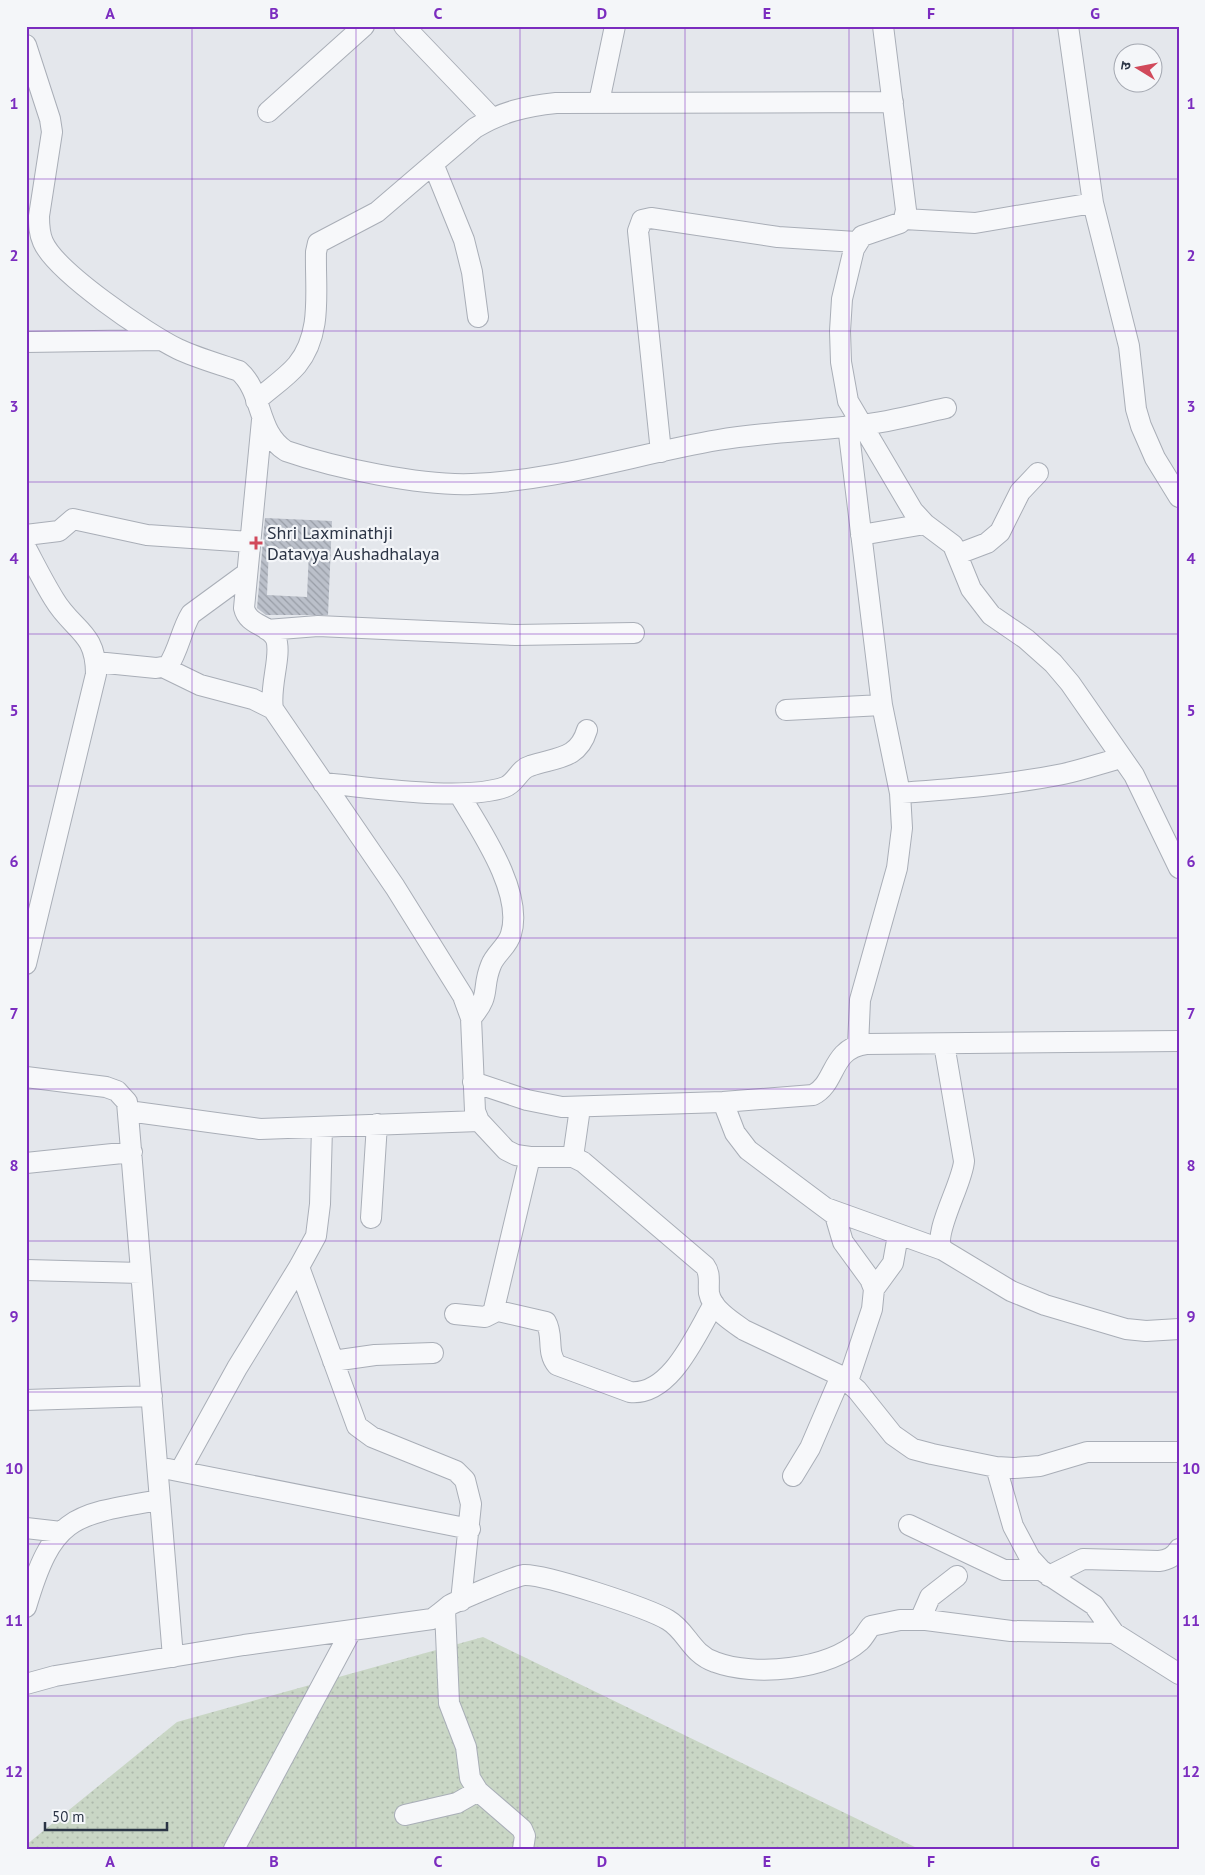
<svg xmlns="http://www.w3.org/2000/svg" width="1205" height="1875" viewBox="0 0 1205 1875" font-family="'PT Sans','Noto Sans Devanagari',sans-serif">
	<defs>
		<pattern id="grass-dots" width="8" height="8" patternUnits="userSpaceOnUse" patternTransform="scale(1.25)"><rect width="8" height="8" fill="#c9d6c5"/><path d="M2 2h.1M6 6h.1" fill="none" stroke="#adb8ab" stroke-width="1.8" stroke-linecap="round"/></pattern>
		<pattern id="building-back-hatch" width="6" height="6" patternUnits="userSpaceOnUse" patternTransform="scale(1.25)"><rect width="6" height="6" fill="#bbc0ca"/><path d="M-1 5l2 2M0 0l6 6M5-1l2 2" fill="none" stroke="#989da6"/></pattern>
	</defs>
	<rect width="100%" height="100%" fill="#e4e7ec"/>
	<path fill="url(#grass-dots)" d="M483,1637l436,212h-893v-4l151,-123z"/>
	<path fill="url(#building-back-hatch)" fill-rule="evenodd" d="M265,518l67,3 -4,94h-62l-9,-7zM269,548l40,2 -2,47 -40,-2z"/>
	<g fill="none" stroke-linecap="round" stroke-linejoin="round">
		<g stroke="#a9aeb7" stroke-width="22">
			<path id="minor" d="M404,26l88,92
				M883,26l23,184 -2,9 -4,4 -38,13 -8,13 -12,50 -2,32 1,31 7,39 65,110 12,13 28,21 18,44 20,26 35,24 27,24 17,20 64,92 45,93
				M1068,26l25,177 36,143 7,63 5,17 14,32 24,39
				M26,45l24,74 2,13 -13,84c0,9 0,17 4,26 13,30 104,92 135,107 19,9 41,15 61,22 25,22 17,61 47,80 49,17 135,35 186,33 84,-3 164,-30 246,-44 47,-8 95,-9 143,-15 28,-3 57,-11 85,-17
				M599,102l16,-76
				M268,112l96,-86
				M434,166l30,74 8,32 6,45
				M904,219l71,4 118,-20
				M26,342l135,-2
				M256,401c13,-12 30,-23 41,-36 26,-32 18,-74 19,-113l2,-9 59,-31 98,-84c26,-16 51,-22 81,-25l337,-1
				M262,420l-18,188c4,18 25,16 32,31 6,16 -7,48 -3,70l122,178 68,109 8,22 4,93 4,10 27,29 10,5 14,2h43l10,5 122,104c6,8 3,17 4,27 3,16 22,28 35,37l97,46 16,14 36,45 20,14 19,5 64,13 18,1 26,-2 47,-14h92
				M848,426l34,279 18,88 2,35 -5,40 -37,132 -2,46
				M661,452l-23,-221 4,-11 9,-2 127,19 78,5
				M26,535l33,-4 14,-12 74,16 103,7
				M861,535l64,-11
				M26,548c9,17 18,35 28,51 19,32 42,32 42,75l-70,290
				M958,554l29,-11 13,-11 20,-40 18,-19
				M267,630l51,-4 198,9 118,-2
				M96,662l60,6 12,-2c11,-16 13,-36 23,-52l56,-41
				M163,667l37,18 53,14 20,10
				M786,710l96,-5
				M323,783c46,4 140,19 182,4 11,-4 14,-18 25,-21 26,-9 48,-6 57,-36
				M900,793c54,-4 109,-8 163,-19 19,-4 39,-11 58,-16
				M459,794c20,34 65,98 52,140 -3,12 -16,20 -20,31 -10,24 1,29 -20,53
				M944,1044l20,117c-1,22 -33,74 -21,89l68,41 34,14 81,24 20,2 33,-2
				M26,1077l80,10 11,4 10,11 46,555
				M473,1082l54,18 35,7 161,-5 90,-7c24,-12 17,-46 53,-51l313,-3
				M723,1102l12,31 13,17 87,65 8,27 27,37 4,10 -2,20 -24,72
				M128,1111l132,18 219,-8
				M573,1157l7,-49
				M26,1163l106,-11
				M826,1208l117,42
				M371,1218l6,-94
				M299,1267l58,159 15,11 84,34 9,9 6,24 -10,97
				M26,1270l115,3
				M874,1289l19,-26 5,-28
				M494,1310l52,12c8,14 0,30 11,43l73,27c41,4 66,-58 84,-88
				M455,1314l30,3 8,-4 37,-156
				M333,1361l42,-6 58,-2
				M26,1400l126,-4
				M996,1467l17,59 17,32 11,12 53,35 20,28
				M168,1469l302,60
				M180,1471l57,-103 62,-101 17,-31 4,-32 2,-77
				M793,1476l17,-28 31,-72
				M909,1525l95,45h37
				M26,1528l35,4
				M1049,1576l34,-17 76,2c9,-1 15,-4 20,-12
				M26,1607c27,-91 45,-92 134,-107
				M445,1610l4,93 17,44 4,31 8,13 44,38 3,7 -2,13
				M920,1620l10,-23 27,-21
				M26,1684l29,-8 189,-31 188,-26c6,-4 12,-9 18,-14 9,-5 65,-29 74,-30 21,-1 124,33 144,45 19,11 23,34 47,42 40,15 112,8 145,-21 4,-4 7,-10 11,-15l29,-6h26l85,11 103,2 65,41
				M405,1815l52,-12 21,-12
				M234,1849l117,-218"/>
		</g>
		<use href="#minor" stroke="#f7f8fa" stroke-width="20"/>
	</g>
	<path fill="none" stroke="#7b2cbf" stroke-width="1" stroke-opacity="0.55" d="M192,26v1823M356,26v1823M520,26v1823M685,26v1823M849,26v1823M1013,26v1823M26,179h1153M26,331h1153M26,482h1153M26,634h1153M26,786h1153M26,938h1153M26,1089h1153M26,1241h1153M26,1392h1153M26,1544h1153M26,1696h1153"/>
	<path fill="#d1495b" stroke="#f4f6f9" stroke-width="2" d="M253.5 535.5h5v5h5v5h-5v5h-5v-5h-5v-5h5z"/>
	<g text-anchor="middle" stroke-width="4.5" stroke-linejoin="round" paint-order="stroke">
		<g font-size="18" fill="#2b3445" stroke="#f4f6f9" text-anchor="start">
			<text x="267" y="539">Shri Laxminathji<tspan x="267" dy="21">Datavya Aushadhalaya</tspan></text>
		</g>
	</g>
	<rect width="1205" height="1875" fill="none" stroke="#f4f6f9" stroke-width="55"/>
	<g transform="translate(1138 68) rotate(280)"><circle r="24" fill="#f4f6f9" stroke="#a4a8b1"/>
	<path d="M0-4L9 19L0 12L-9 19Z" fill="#d1495b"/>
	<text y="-8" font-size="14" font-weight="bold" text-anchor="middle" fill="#2b3445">उ</text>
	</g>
	<path d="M45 1822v8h122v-8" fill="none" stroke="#2b3445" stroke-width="2.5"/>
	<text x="52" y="1822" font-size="15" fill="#2b3445" stroke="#f4f6f9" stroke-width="4" paint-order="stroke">50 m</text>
	<rect x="28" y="28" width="1150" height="1820" fill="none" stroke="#7b2cbf" stroke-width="2"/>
	<g font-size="16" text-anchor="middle" font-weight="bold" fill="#7b2cbf">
		<text x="110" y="19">A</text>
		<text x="274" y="19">B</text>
		<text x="438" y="19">C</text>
		<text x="602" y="19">D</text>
		<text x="767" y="19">E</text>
		<text x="931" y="19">F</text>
		<text x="1095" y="19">G</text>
		<text x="14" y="109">1</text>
		<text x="1191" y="109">1</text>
		<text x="14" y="261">2</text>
		<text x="1191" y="261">2</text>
		<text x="14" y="412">3</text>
		<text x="1191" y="412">3</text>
		<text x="14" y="564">4</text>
		<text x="1191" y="564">4</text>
		<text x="14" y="716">5</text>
		<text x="1191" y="716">5</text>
		<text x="14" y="867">6</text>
		<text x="1191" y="867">6</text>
		<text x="14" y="1019">7</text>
		<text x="1191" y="1019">7</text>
		<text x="14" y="1171">8</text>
		<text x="1191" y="1171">8</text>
		<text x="14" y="1322">9</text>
		<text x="1191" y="1322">9</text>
		<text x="14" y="1474">10</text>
		<text x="1191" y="1474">10</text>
		<text x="14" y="1626">11</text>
		<text x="1191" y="1626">11</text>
		<text x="14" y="1777">12</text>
		<text x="1191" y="1777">12</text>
		<text x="110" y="1867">A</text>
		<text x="274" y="1867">B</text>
		<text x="438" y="1867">C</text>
		<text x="602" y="1867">D</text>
		<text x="767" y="1867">E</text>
		<text x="931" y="1867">F</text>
		<text x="1095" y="1867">G</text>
	</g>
</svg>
